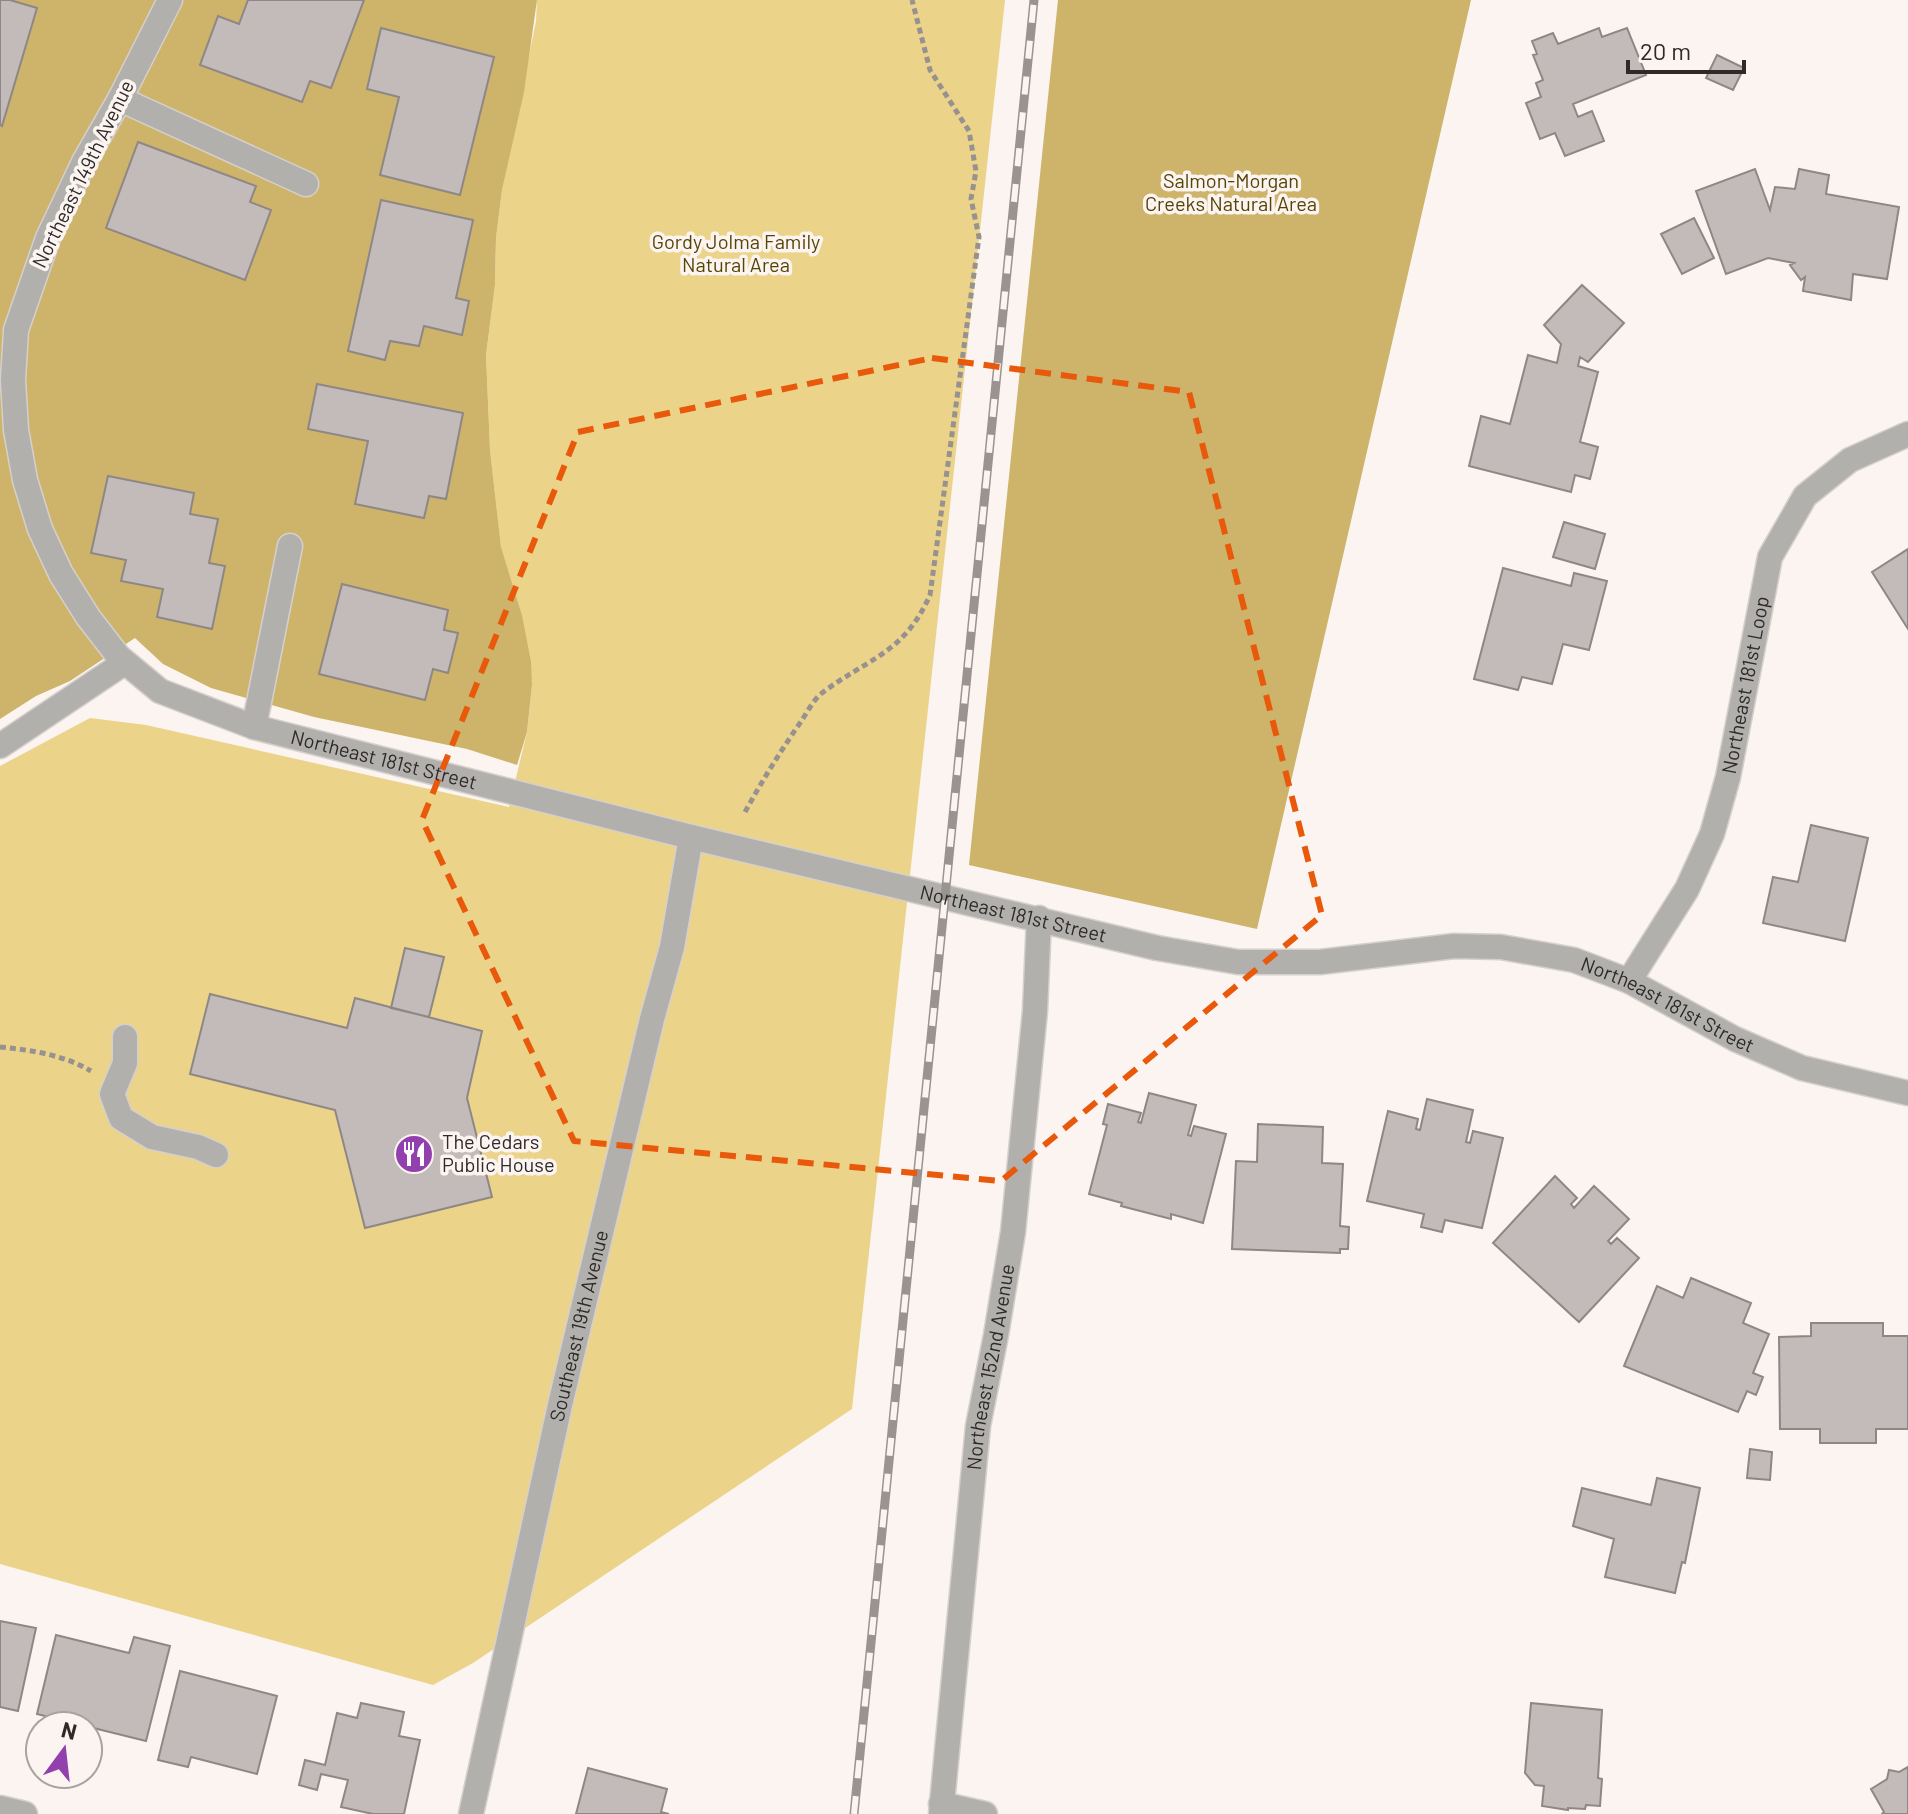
<svg xmlns="http://www.w3.org/2000/svg" width="1908" height="1814" viewBox="0 0 1908 1814" font-family="Barlow,sans-serif">
	<rect width="100%" height="100%" fill="#fbf4f0"/>
	<path fill="#ebd38a" fill-rule="evenodd" d="M537,0h468l-153,1409 -379,254 -40,22 -433,-121v-798l90,-48 56,7 363,82 18,-75 5,-47 -10,-70 -21,-67 -11,-98 -4,-95 9,-70 1,-47 6,-48 34,-169zM210,994l137,34 8,-30 121,63 -9,37 25,99 -127,31 -30,-118 -145,-36z"/>
	<path fill="#cdb46a" d="M0,0h537l-13,92 -22,98 -6,48 -1,47 -9,70 4,95 11,97 21,68 9,47 1,23 -5,47 -10,33 -50,-16 -153,-32 -103,-29 -48,-24 -28,-26 -65,43 -34,15 -36,23z
		M1058,0h413l-214,929 -288,-64z"/>
	<path fill="#c3bbb9" stroke="#8e8785" stroke-width="2" d="M0,0h10l27,8 -35,118 -2,-1z
		M248,0h116l-33,88 -21,-7 -8,21 -102,-37 18,-49 21,8z
		M381,28l113,29 -34,138 -80,-20 19,-78 -32,-8z
		M1599,28l3,9 25,-9 19,47 -73,29 5,13 14,-6 12,30 -39,15 -10,-23 -15,6 -14,-36 15,-6 -5,-14 7,-3 -10,-25 4,-1 -5,-13 21,-8 5,11z
		M1717,55l27,13 -11,22 -27,-12z
		M138,142l118,44 -6,16 21,8 -26,70 -139,-52z
		M1755,169l15,41 5,-23 20,2 4,-20 30,6 -3,19 73,13 -12,72 -34,-5 -2,26 -48,-9 2,-14 -4,3 -11,-15 4,-2 -26,-5 -42,16 -30,-83z
		M381,200l92,20 -17,78 13,3 -7,34 -38,-9 -5,20 -29,-5 -5,19 -37,-9z
		M1694,218l20,40 -32,16 -21,-40z
		M1582,285l42,38 -36,39 -8,-5 -2,9 20,6 -18,70 18,5 -8,32 -15,-4 -4,17 -102,-26 12,-50 29,8 18,-69 29,8 4,-19 -17,-19z
		M317,384l146,29 -17,86 -17,-3 -5,22 -69,-14 13,-63 -60,-12z
		M108,476l86,17 -4,21 28,5 -9,44 16,3 -13,63 -55,-12 6,-28 -42,-8 5,-21 -35,-7z
		M1564,522l41,12 -10,35 -42,-12z
		M1908,549v80l-36,-57z
		M1503,568l68,18 3,-13 33,8 -18,69 -26,-6 -11,40 -30,-7 -4,13 -44,-11z
		M342,584l106,26 -4,20 14,3 -10,40 -15,-4 -8,31 -106,-26z
		M1811,825l57,13 -23,103 -82,-18 10,-46 25,5z
		M405,948l39,9 -15,60 -38,-9z
		M210,994l137,34 8,-30 127,33 -15,67 25,99 -127,31 -30,-118 -145,-36z
		M1149,1093l47,12 -8,30 3,1 3,-10 32,8 -23,89 -32,-9v5l-50,-13 1,-3 -33,-9 18,-69 -4,-1 5,-20 33,9 -3,9 3,1z
		M1427,1099l46,11 -7,32 4,1 3,-12 30,7 -21,90 -37,-8 -3,12 -21,-5 3,-13 -57,-13 21,-90 30,8 -2,10 4,1z
		M1258,1124l65,3 -1,36 21,1 -3,62 9,1 -1,22h-8v4l-108,-4 4,-88 21,1z
		M1555,1176l22,22 -6,6 3,4 20,-22 35,33 -21,22 3,3 6,-6 22,20 -60,64 -86,-79z
		M1691,1278l60,25 -8,20 26,11 -16,39 10,4 -7,18 -9,-4 -9,21 -114,-46 33,-80 26,12z
		M1811,1323h72v13h25v93h-32v14h-56v-14h-40l-1,-92 32,-1z
		M1750,1449l22,3 -2,28 -23,-2z
		M1657,1478l43,10 -15,75 -3,-1 -7,31 -70,-16 9,-38 -41,-13 9,-38 69,17z
		M0,1621l36,7 -18,83 -18,-4z
		M56,1635l73,18 5,-16 36,9 -24,95 -109,-27z
		M180,1671l97,25 -20,78 -66,-17 -3,10 -30,-7z
		M361,1703l43,9 -5,24 21,4 -16,74h-31l-32,-7 7,-27 -27,-6 -4,16 -18,-5 6,-25 20,5 12,-52 20,5z
		M1531,1703l71,7 -4,68 4,1 -2,27 -14,-1 -1,4 -17,-1v2l-26,-4 2,-20 -9,-1 -10,-12z
		M1908,1767v47h-26l2,-2 -13,-23 16,-10 2,-9 10,2z
		M588,1768l79,21 -6,23 8,2h-93z"/>
	<g fill="none" stroke-linecap="round" stroke-linejoin="round">
		<g stroke="#d6d0cc" stroke-width="27">
			<g id="minor">
				<path id="s1" d="M170,0l-50,99 -36,63 -36,76 -32,92 -3,50 3,50 9,50 15,49 21,45 27,43 31,40 41,34 94,36 437,110 466,111 81,14h82l134,-16 47,1 73,13 55,21 106,58 67,29 106,25"/>
				<path d="M120,99l186,85"/>
				<path d="M254,727l36,-181"/>
				<path d="M0,746l124,-83"/>
				<path id="s2" d="M1629,981l58,-92 25,-55 16,-57 42,-220 35,-61 45,-36 58,-26"/>
				<path d="M125,1037v26l-13,31 9,24 31,19 46,10 18,8"/>
				<path d="M941,1804l44,10"/>
				<path d="M0,1808l25,6"/>
				<path id="s3" d="M471,1814l89,-409 92,-386 20,-72 19,-110"/>
				<path id="s4" d="M941,1814l37,-388 18,-91 17,-103 22,-221 4,-93"/>
			</g>
		</g>
		<path stroke="#97928f" stroke-width="5" stroke-dasharray="6 4" stroke-linecap="butt" d="M745,812c17,-31 35,-60 55,-89 7,-10 13,-23 22,-30 46,-35 82,-39 108,-98l49,-358 -8,-38 5,-28 -7,-40 -39,-61 -18,-70
			M0,1047c31,3 64,8 91,24"/>
		<use href="#minor" stroke="#b2b0ad" stroke-width="24"/>
		<g stroke="#999492" stroke-width="9">
			<path id="rail" d="M854,1814l180,-1814"/>
		</g>
		<use href="#rail" stroke="#fbf4f0" stroke-width="6" stroke-dasharray="18" stroke-linecap="butt"/>
	</g>
	<path fill="none" stroke="#e8590c" stroke-width="6" stroke-dasharray="16 10" stroke-linejoin="round" d="M932,358l257,34 133,523 -321,266 -427,-40 -152,-321 156,-388z"/>
	<defs>
		<g id="restaurant-disc" transform="scale(2)"><circle r="9.5" fill="#9240ae" stroke="#fbf4f0"/><path d="M-5-6h1v4h1v-4h1v4h1v-4h1v5L-1.5 .5V6h-2V.5L-5-1ZM5-6V6H3V1.5H1.5Q1.5-4 5-6Z" fill="#fff"/></g>
	</defs>
	<g fill-rule="evenodd">
		<use href="#restaurant-disc" x="414" y="1154"/>
	</g>
	<g text-anchor="middle" stroke-width="7" stroke-linejoin="round" paint-order="stroke">
		<g font-size="20" fill="#2d2a29" stroke="#fbf4f0">
			<text transform="translate(83 174) rotate(-64)" y="7">Northeast 149th Avenue</text>
			<text dy="7" stroke="none"><textPath href="#s2" startOffset="322">Northeast 181st Loop</textPath></text>
			<text dy="7" stroke="none"><textPath href="#s1" startOffset="1006">Northeast 181st Street</textPath></text>
			<text dy="7" stroke="none"><textPath href="#s1" startOffset="1654">Northeast 181st Street</textPath></text>
			<text dy="7" stroke="none"><textPath href="#s1" startOffset="2326">Northeast 181st Street</textPath></text>
			<text dy="7" stroke="none"><textPath href="#s3" startOffset="500">Southeast 19th Avenue</textPath></text>
			<text dy="7" stroke="none"><textPath href="#s4" startOffset="450">Northeast 152nd Avenue</textPath></text>
		</g>
		<g font-size="20" fill="#564407" stroke="#fbf4f0">
			<text x="1231" y="188">Salmon-Morgan<tspan x="1231" dy="23">Creeks Natural Area</tspan></text>
			<text x="736" y="249">Gordy Jolma Family<tspan x="736" dy="23">Natural Area</tspan></text>
		</g>
		<g font-size="20" fill="#2d2a29" stroke="#fbf4f0" text-anchor="start">
			<text x="442" y="1149">The Cedars<tspan x="442" dy="23">Public House</tspan></text>
		</g>
	</g>
	<g transform="translate(64 1750) rotate(15)"><circle r="38" fill="#fbf4f0" stroke="#a9a3a0" stroke-width="2"/>
	<path d="M0-6L14 30L0 20L-14 30Z" fill="#9240ae"/>
	<text y="-12" font-size="22" font-weight="bold" text-anchor="middle" fill="#2d2a29">N</text>
	</g>
	<path d="M1628 60v12h116v-12" fill="none" stroke="#2d2a29" stroke-width="4"/>
	<text x="1640" y="60" font-size="24" fill="#2d2a29" stroke="#fbf4f0" stroke-width="6" paint-order="stroke">20 m</text>
</svg>
